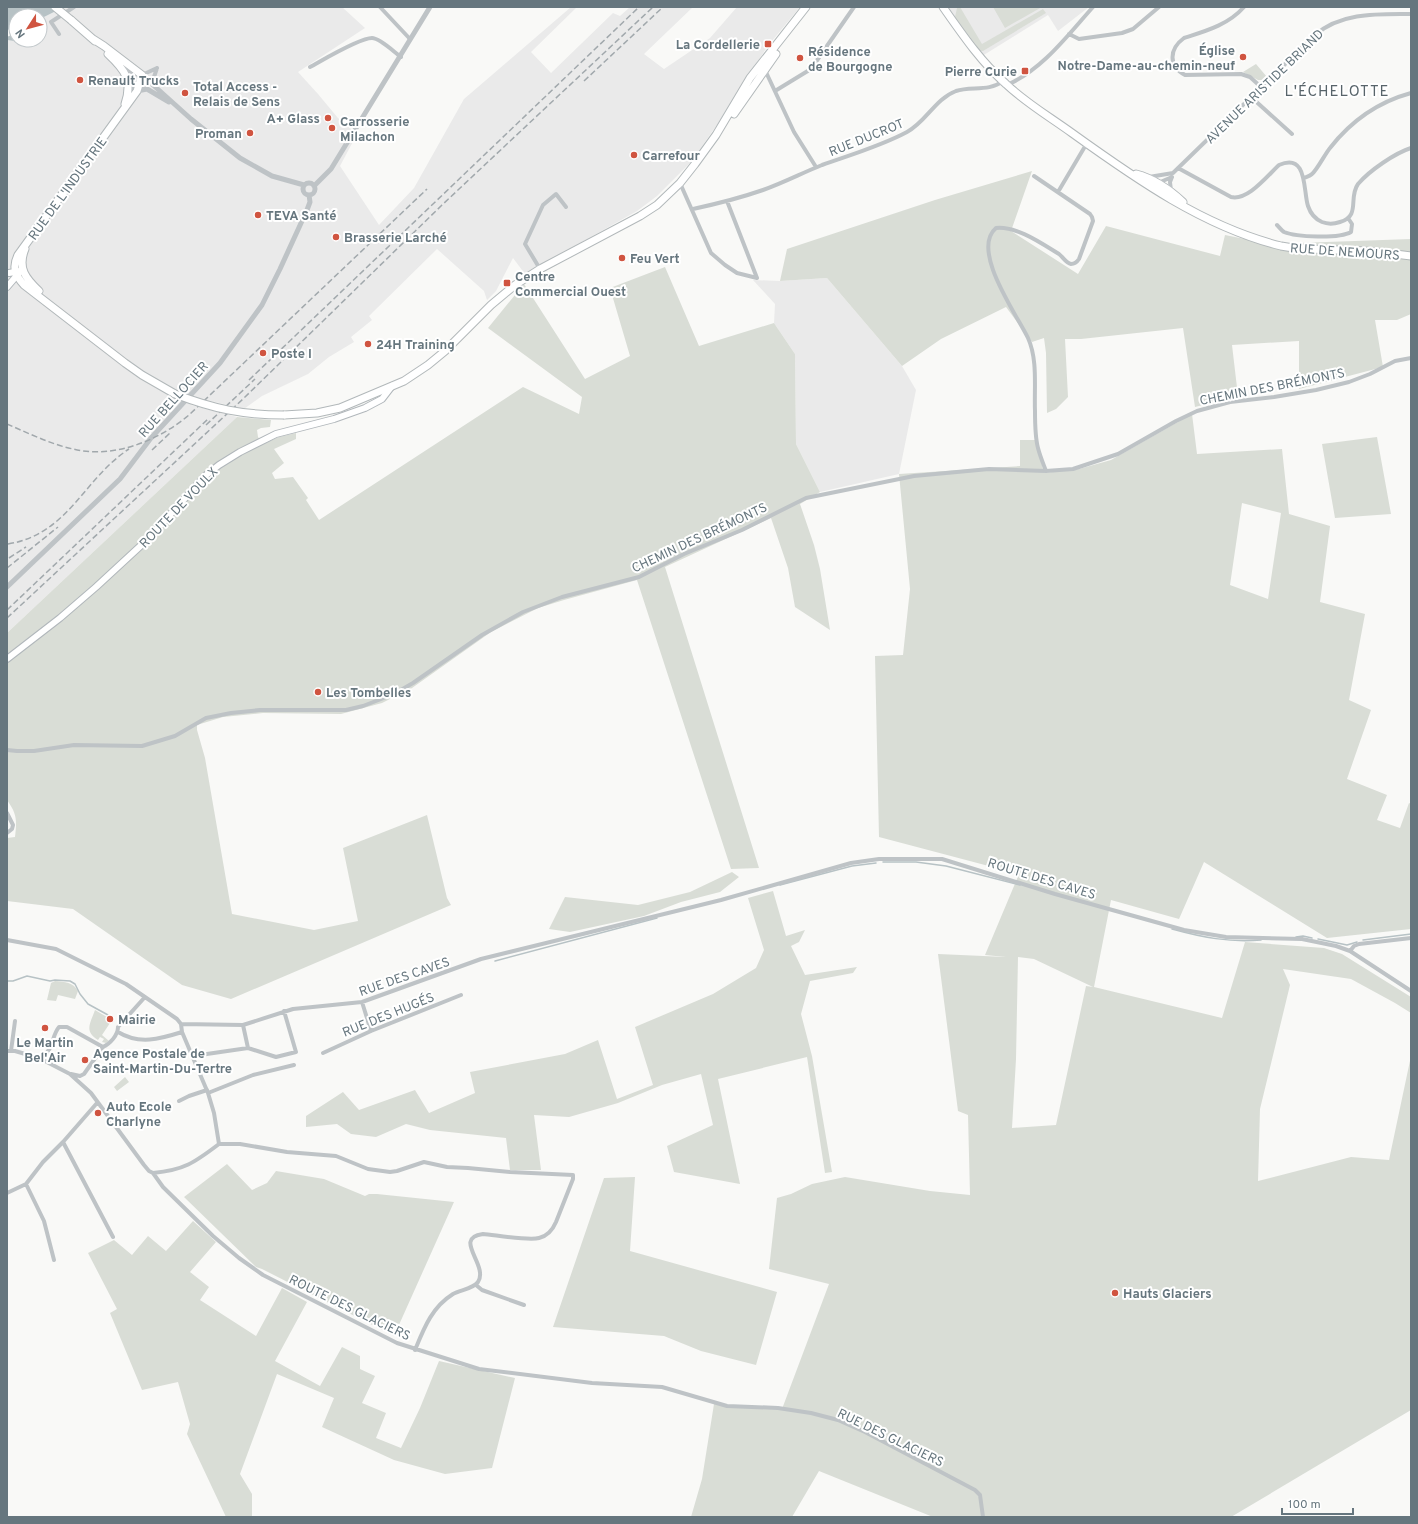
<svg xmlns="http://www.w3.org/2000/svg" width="1418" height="1524" viewBox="0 0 1418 1524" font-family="Overpass,sans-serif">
	<rect width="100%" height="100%" fill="#f9f9f7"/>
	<path fill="#eaeaea" d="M64,7h278l23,21 -67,44 20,22 20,24 19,16 -17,32 39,59 35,-37 50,-89 107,-92h6l-46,45 20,21 62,-60 7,3 10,-9h63l-49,47 20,15 46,-31 27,-31h63l-33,40 -39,62 -37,53 -34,34 -20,15 -112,63 -12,-16 -17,33 -9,9 -3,-9 -47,-42 -68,67 3,4 -21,17 3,5 -25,15 -21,17 -46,22 -18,13 -45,-11 -8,7 46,12 -230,216v-593l7,1 2,-2v1h24v-21z
		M941,7h148l-31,24 -10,-16 -69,43z
		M827,278l75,88 14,24 -17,84 -79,18 -24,-48 -1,-90 -21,-31 1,-19 -22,-24 27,1z"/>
	<path fill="#d9ddd6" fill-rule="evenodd" d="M960,7l22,37 61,-35 3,4 -63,38h-3l-25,-34 2,-9z
		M993,7h49l-37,21z
		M1256,64l11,13 -4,3h-5l-15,-8z
		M1032,171l-21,60 67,43 28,-48 114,30 5,-21 45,9 141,-5v75l-14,6h-22l8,47 -84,22v-48l-67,4 6,51 -43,11 -12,-79 -102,11h-16l3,58 -12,12 -9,4 -1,-60 -2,-15 -12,4 -26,-35 -65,32 -39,27 -75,-88 -47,3 7,-32 148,-49z
		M665,267l34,79 75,-23 21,31 1,90 24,48 -20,12 14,41 6,24 10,61 -35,-23 -7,-39 -17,-50 -106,49 94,301 -28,1 -94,-289 -73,20 -26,8 -47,24 -79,56 -30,15 -41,11 -78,-1 -40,4 -26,8v5l8,28 27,156 82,16 44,-9 -15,-73 84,-33 20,83 4,7 -220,94 -49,-14 -109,-76 -66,-8v-63l8,-1c2,-17 2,-23 -8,-37v-167l230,-216 34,3 -1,7 -9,1 -4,2 1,7 5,7 16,-7 17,-4v6l-22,10 10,14 -12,10 3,6 18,-2 15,21 -2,2 13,20 204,-133 56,27 3,-17 -94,-69 36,-44 61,95 45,-23 -20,-68z
		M1192,414l5,40 85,-5 7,65 41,12 -10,76 45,12 -16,86 22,10 -24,69 40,16 -10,25 23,8 9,-25 2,1v125l-84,9 -123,-76 -25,57 -68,-19 -17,87 128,31 23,-76 79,6 18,6 69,43v16l-16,-10 -44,-24 -68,-10 7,16 -30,124 -2,72 93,-24 38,3 22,-104v354l-180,107h-298l-114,-46 -27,46h-101l11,-38 12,-75 68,5 47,-125 -60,-15 8,-71 14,-4 21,-10 33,-7 85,14 40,4 -2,-80 -10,-4 -20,-157 68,3 -21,-2 34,-81 -140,-37 -4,-181 28,-1 7,-66 -11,-115 121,-8v-26h16l8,33 35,-4 32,-9zM1242,503l39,10 -13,86 -38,-14zM1018,957l16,2 59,28 -7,-1 -30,139 -44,3 4,-69z
		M1377,437l14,77 -56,4 -13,-74z
		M732,872l7,5 -19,15 -39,10 -37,14 -74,16 -21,-3 16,-32 73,8 52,-13z
		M773,891l13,45 19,-6 -6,12 -8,4 14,29 52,-8 -4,6 -43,8 -9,33 11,42 20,116 -7,1 -18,-116 -89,22 22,105 -66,-12 -7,-26 46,-21 -12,-51 -39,11 -44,18 -49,14 -35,-2 7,55h-31l-4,-32 -76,-8 -24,-6 -30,13 -25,-3 -14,-10 -31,3v-11l37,-24 16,18 56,-20 14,23 46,-20 -5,-21 95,-18 33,-14 19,59 36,-14 -18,-58 78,-33 43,-26 8,-18 -16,-52z
		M55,981c10,1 18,1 23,10l-3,8 -17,-4 -2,6 -9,-1 4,-17z
		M95,1010l17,10 -10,15 7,6 -3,2 -4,-1 2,-3 -4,-2 -2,3c-14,-9 -8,-16 -3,-30z
		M125,1077l4,5 -12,9 -3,-4z
		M227,1164l25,26 15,-7 9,-12 48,8 41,17 4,-2h8l77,8 -60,134 -132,-67 -6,-2 -72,-70z
		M635,1177l-5,74 147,41 -21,73 -55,-14 -37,-15 -111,-9 51,-149z
		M193,1221l23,21 -26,30 19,15 -9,13 56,36 26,-48 25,14 -32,59 45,25 22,-39 18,9v13l15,7 -13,27 24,10 -10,25 25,10 19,-40 19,-47 76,17 -23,90 -47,6 -51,-14 -72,-33 12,-29 -57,-24 -37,100 12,20v23h-26l-39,-83 3,-10 -12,-42 -36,8 -32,-77 7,-4 -29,-56 26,-13 18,15 16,-19 18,15z"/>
	<path fill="#b7c2c5" d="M7,7h57l-24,12v-3h-24v23l-2,2 -7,-1v-3l4,-2 3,-6 -1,-1 -6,2z"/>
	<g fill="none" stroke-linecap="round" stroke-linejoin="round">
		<path stroke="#b7c2c5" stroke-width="1.5" d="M883,862h33l30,4 74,19
			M780,885l72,-19 24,-3
			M1172,929c29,8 58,14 89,11
			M1296,937l7,-1 9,2
			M1318,939l29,6 10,-3
			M1363,940l48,-6
			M495,961l162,-43
			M7,981h6l14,-5 23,5 5,-1 15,1 5,3 5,10 8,10 20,11"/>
		<g stroke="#b1b7bb" stroke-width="8">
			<path id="secondary" d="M9,273l11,-2
				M7,287l12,-14
				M7,659l53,-41 36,-31 52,-48 57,-63 14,-11 21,-13 36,-18 58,-15 31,-11 17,-9 10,-13"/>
		</g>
		<g stroke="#b2b8ba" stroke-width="9">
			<path id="primary" d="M943,7c19,27 38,55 63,77 20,19 44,33 66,49 64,46 132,94 209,113 19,4 39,3 58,4 24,0 48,3 72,6
				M71,20l24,21
				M93,39l11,7 38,29 -5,16 -119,164c-6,12 -3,20 6,30l101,78 17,12 33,19
				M108,54c17,16 25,26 17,50
				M734,114l42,-60
				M1136,174c19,5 33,15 47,28
				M25,249c-8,19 1,30 14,42
				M284,415l33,-2 23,-5 64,-27 24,-16 17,-14 46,-46 24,-20 25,-16 100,-53 17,-11 23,-22 15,-19 21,-29 34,-57 56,-71"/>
		</g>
		<path stroke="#bec3c6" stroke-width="4" d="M380,7l30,32
			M1244,7c-16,18 -38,24 -60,31 -15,11 -16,28 1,37l56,-1 9,3 11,10
			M59,34l-8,-12 23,-15
			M1069,34l10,5 43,-6 11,-4 26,-22
			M310,67c13,-7 49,-29 62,-29 8,0 22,14 29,19
			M765,70l29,62 22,35
			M152,83l5,-15
			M1007,85c36,-16 60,-49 86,-78
			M129,91l13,-16 15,-7
			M775,91l36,-22 43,-62
			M1251,97l41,37
			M1178,168l53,29c17,4 36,-21 48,-32 29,-13 24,26 29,41 2,6 7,13 14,16 5,2 12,2 18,0 21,-6 8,-24 18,-38 11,-13 37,-31 53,-36
			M1034,176l56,38 2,3 1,4 -14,38c-2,3 -4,5 -8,5 -5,-1 -8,-7 -12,-10 -18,-11 -42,-28 -63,-26 -26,22 21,87 32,110 10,22 6,50 7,73 0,12 0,26 3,37 2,8 5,15 8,23
			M1149,177l24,-4 142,-138c26,-23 63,-21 96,-21
			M1304,178c2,-1 6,-2 8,-4 5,-4 13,-20 18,-26 21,-27 48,-46 81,-55
			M680,183l31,70 14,12 12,8 20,5
			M1158,183l14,-6
			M1171,191l-1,-9 2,-5
			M1058,192l29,-49
			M727,201l30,77
			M693,209c23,-5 47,-11 70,-19 20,-7 39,-17 59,-25 28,-10 59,-19 85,-33 19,-10 28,-33 49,-41 15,-5 33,1 47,-10
			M1277,225c2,2 4,5 7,7 12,5 55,7 67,0l1,-8 -4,-6
			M540,269l-15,-25 18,-39 13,-11 10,13
			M7,750l10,1h17l40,-6 68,1 33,-10 31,-18 25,-5 29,-3h86l17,-4 31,-12 19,-11 69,-48 41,-23 39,-15 77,-20 45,-23 58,-24 64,-32 108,-22 75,-7 57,2 27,-2 45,-15 58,-33 21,-10 33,-9 44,-5 42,-7 33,-8 21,-8 25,-13 16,-3
			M7,813l6,12 -1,4 -5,4
			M7,940l49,9 70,35 51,35 4,5
			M1350,951l4,-5 5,-2 52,-6
			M362,1002l9,29
			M181,1024l62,1 50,-16 69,-7 119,-43 240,-59 130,-37 28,-4h63l113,35 129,36 42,7 76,2 34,7 14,5 61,40
			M181,1024l1,8 26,61 6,20 5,31
			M243,1025l5,23
			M118,1032c21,13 42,7 64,0
			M7,1051h8l24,7 31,16 21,19 53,72 5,6 4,2
			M11,1051l4,-30
			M323,1053l48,-22 90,-36
			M43,1056c10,-6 9,-21 16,-29h8l36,20
			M193,1056l55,-8 28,9 20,-5 -12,-41
			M71,1074l9,2 4,-2 19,-27c7,-3 15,-12 15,-20l27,-30
			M208,1093l45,-18 41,-10
			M179,1101l10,-5 18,-6
			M63,1142l50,95
			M219,1144h21l47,8 49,4 32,13 22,3 7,-1 27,-9 23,5 21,1 42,4 63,3v4l-17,43c-3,7 -8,14 -17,16 -10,3 -44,-3 -56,-4 -31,4 6,31 -5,48 -5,7 -18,8 -25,12 -21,13 -29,34 -38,56
			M153,1173l10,14 50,49 26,22 24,17 134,68 82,26 113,14 70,4 65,19 51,2 33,5 27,7 27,12 110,58 5,5 3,22
			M153,1173c31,-3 41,-10 66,-29
			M26,1184l18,37 10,39
			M7,1193l19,-9 17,-22 20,-20 34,-39
			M476,1285l6,5 42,15"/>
		<path stroke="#bec3c6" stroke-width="5" d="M123,68l24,21
			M142,75l49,44 49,39 32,18 32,9
			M137,91l10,-2 22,13
			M303 189a6 6 0 1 1 12 0a6 6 0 1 1-12 0Z
			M314,186l17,-17 99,-162
			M7,587l113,-108 31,-41 69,-75 42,-58 18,-36 27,-59 3,-8 -1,-7"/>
		<use href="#secondary" stroke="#fff" stroke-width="6"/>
		<use href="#primary" stroke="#fff" stroke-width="7"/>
		<path stroke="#a1a8ac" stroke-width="1.5" stroke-dasharray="6 3" stroke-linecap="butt" d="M584,81l79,-74
			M249,380l390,-373
			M7,424c21,9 43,20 66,25 40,10 85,-8 116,-34l238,-226
			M206,425l49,-46
			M152,450l18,-17
			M8,544c61,-10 75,-65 121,-95
			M9,558l17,-11
			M7,568l51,-41
			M7,610l201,-191
			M7,618l236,-219 199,-194 211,-198"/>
		<g stroke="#b2b8ba" stroke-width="9" stroke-linecap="butt">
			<path id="primary-bridge" d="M55,7l16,13
				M175,394c39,15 68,21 109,21"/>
		</g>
		<use href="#primary-bridge" stroke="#fff" stroke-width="7"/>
	</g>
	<g fill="#d05440" stroke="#fff" stroke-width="1.5">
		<rect x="764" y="40" width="8" height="8" rx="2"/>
		<circle cx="1243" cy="57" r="4"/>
		<circle cx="800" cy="58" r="4"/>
		<rect x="1021" y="67" width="8" height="8" rx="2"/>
		<circle cx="80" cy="80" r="4"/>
		<circle cx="185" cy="93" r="4"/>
		<circle cx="328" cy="118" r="4"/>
		<circle cx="332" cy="128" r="4"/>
		<circle cx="250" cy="133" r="4"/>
		<circle cx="634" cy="155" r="4"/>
		<circle cx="258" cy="215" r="4"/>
		<circle cx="336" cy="237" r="4"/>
		<circle cx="622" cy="258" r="4"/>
		<rect x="503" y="279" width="8" height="8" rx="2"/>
		<circle cx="368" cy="344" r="4"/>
		<circle cx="263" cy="353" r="4"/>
		<circle cx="318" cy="692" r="4"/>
		<circle cx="110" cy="1019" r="4"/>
		<circle cx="45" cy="1028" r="4"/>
		<circle cx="85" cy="1060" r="4"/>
		<circle cx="98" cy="1113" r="4"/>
		<circle cx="1115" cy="1293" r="4"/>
	</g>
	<g text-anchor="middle" stroke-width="4" stroke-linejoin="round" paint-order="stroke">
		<g font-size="13" font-weight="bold" fill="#66767e" stroke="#fff" text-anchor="start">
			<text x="760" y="49" text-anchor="end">La Cordellerie</text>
			<text x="1235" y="55" text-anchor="end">Église<tspan x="1235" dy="15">Notre-Dame-au-chemin-neuf</tspan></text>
			<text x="808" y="56">Résidence<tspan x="808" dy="15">de Bourgogne</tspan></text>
			<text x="1017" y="76" text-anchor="end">Pierre Curie</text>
			<text x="88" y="85">Renault Trucks</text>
			<text x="193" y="91">Total Access -<tspan x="193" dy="15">Relais de Sens</tspan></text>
			<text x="320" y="123" text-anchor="end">A+ Glass</text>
			<text x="340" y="126">Carrosserie<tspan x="340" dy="15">Milachon</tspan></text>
			<text x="242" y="138" text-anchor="end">Proman</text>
			<text x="642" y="160">Carrefour</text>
			<text x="266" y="220">TEVA Santé</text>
			<text x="344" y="242">Brasserie Larché</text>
			<text x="630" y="263">Feu Vert</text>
			<text x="515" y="281">Centre<tspan x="515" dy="15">Commercial Ouest</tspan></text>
			<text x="376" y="349">24H Training</text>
			<text x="271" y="358">Poste I</text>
			<text x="326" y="697">Les Tombelles</text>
			<text x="118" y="1024">Mairie</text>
			<text x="45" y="1047" text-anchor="middle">Le Martin<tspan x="45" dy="15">Bel'Air</tspan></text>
			<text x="93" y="1058">Agence Postale de<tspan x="93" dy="15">Saint-Martin-Du-Tertre</tspan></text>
			<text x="106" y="1111">Auto Ecole<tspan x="106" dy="15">Charlyne</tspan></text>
			<text x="1123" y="1298">Hauts Glaciers</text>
		</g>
		<g font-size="13" fill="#66767e" stroke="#fff">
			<text transform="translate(1264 86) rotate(-44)" y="5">AVENUE ARISTIDE BRIAND</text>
			<text transform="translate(866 137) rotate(-22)" y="5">RUE DUCROT</text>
			<text transform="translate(67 188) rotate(-54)" y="5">RUE DE L'INDUSTRIE</text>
			<text transform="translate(1345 251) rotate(4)" y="5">RUE DE NEMOURS</text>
			<text transform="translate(1272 386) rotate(-11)" y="5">CHEMIN DES BRÉMONTS</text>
			<text transform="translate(173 399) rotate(-48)" y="5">RUE BELLOCIER</text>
			<text transform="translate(178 507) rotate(-46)" y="5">ROUTE DE VOULX</text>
			<text transform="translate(699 537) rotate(-25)" y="5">CHEMIN DES BRÉMONTS</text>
			<text transform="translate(1042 878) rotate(17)" y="5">ROUTE DES CAVES</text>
			<text transform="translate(404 976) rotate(-19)" y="5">RUE DES CAVES</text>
			<text transform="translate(388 1014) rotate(-22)" y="5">RUE DES HUGÉS</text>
			<text transform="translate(350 1307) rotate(26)" y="5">ROUTE DES GLACIERS</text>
			<text transform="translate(891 1437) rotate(26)" y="5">RUE DES GLACIERS</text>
		</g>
		<g font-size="15" letter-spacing="1" fill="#58646a" stroke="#fff">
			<text x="1337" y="96">L'ÉCHELOTTE</text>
		</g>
	</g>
	<rect width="1418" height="1524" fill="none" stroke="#66767e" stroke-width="16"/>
	<g transform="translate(28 28) rotate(234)"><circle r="19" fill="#ffffff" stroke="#c2c8cb"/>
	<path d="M0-3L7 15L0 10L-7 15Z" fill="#d05440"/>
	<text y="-6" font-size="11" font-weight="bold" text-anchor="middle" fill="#66767e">N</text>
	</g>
	<path d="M1282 1508v6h71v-6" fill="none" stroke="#66767e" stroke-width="2"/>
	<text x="1288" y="1508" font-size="12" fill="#66767e" stroke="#ffffff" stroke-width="3" paint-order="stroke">100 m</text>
</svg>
